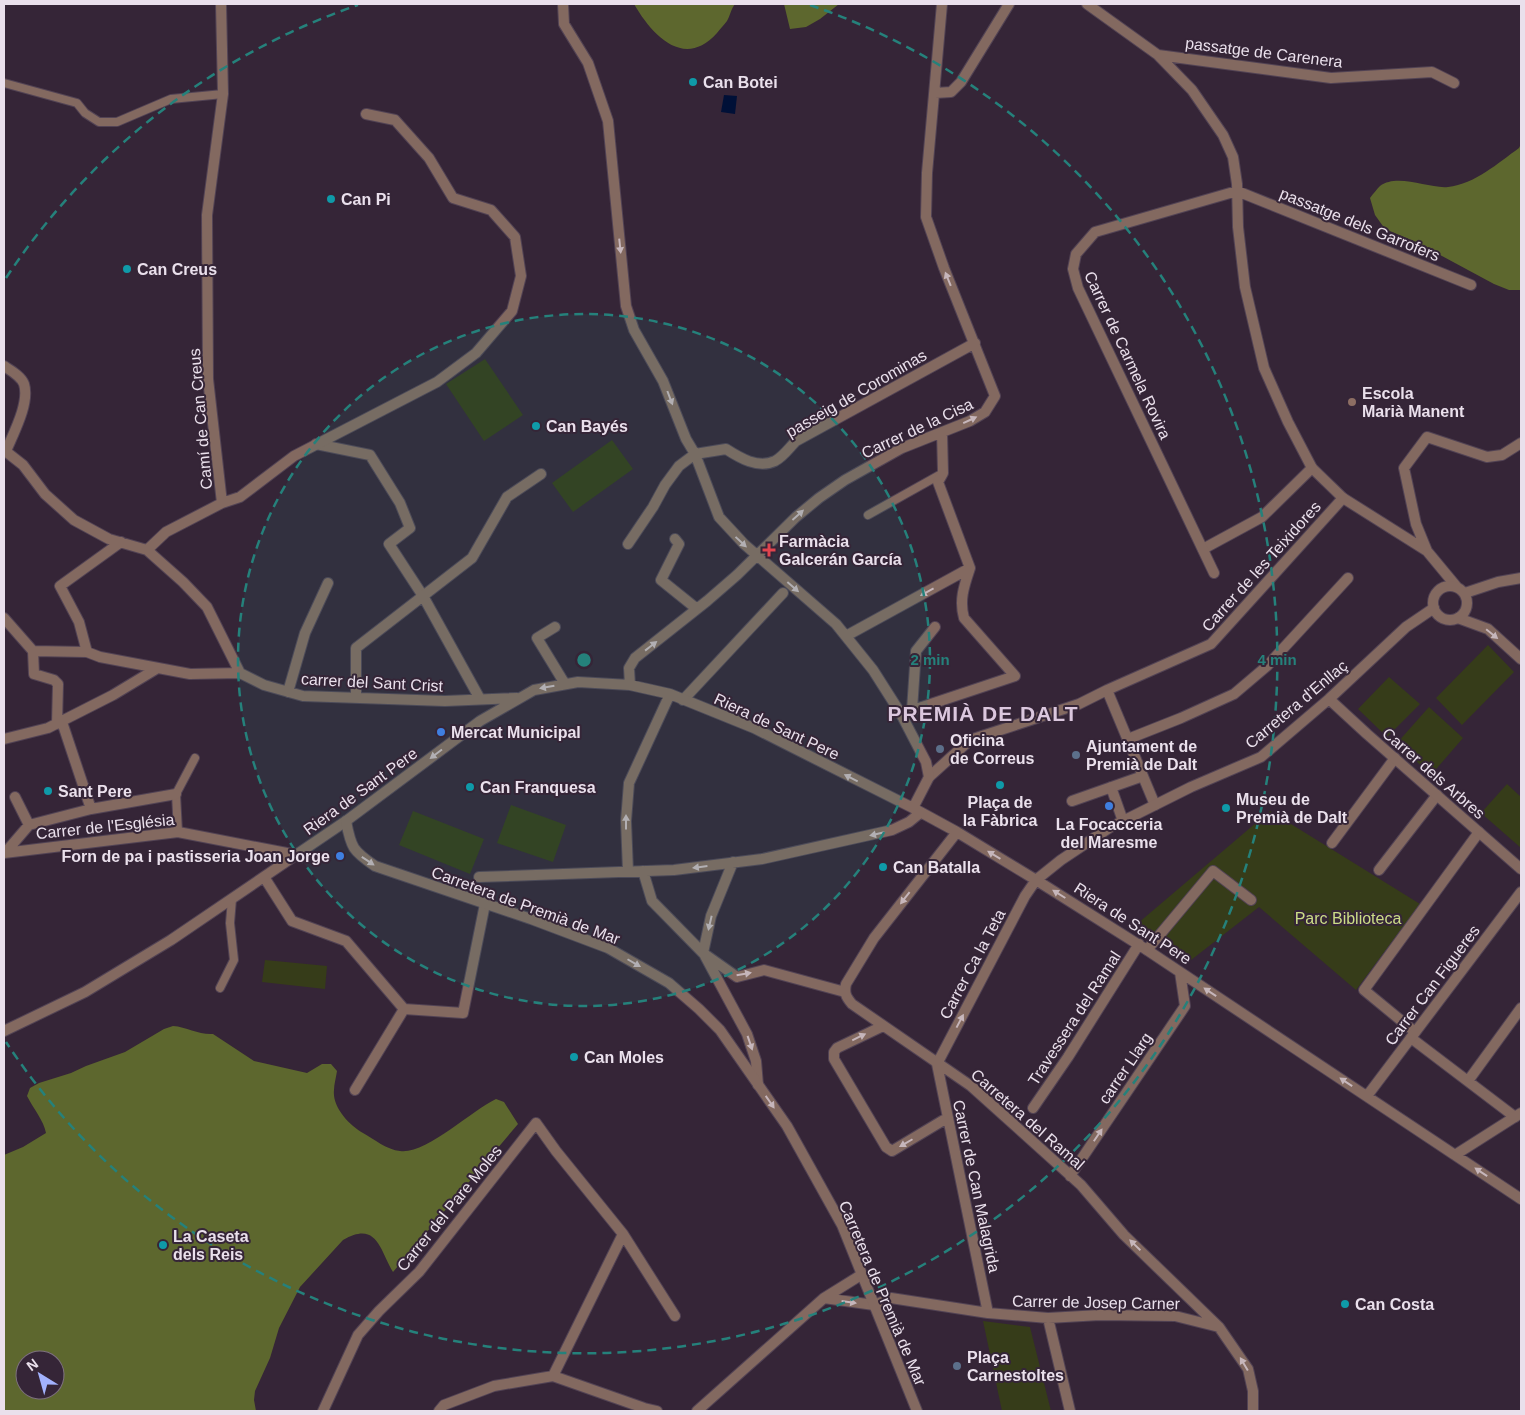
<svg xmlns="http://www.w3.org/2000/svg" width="1525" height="1415" viewBox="0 0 1525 1415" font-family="Helvetica,sans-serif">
	<rect width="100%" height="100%" fill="#352537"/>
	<path fill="#363c19" d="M485,359l38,56 -39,26 -38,-57z
		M612,440l21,29 -60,43 -21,-29z
		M1488,645l26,27 -52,53 -26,-27z
		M1389,677l31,27 -33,33 -29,-28z
		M1429,707l34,31 -32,37 -34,-32z
		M1507,784l14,13v51l-40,-35z
		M511,805l55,20 -13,37 -56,-19z
		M413,811l71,28 -14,35 -71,-29z
		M1270,811l150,93 -64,86 -97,-83 -73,57 -49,-40z
		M265,960l62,6 -2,23 -63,-7z
		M983,1321l47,6 21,84h-49z"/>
	<path fill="#5d672e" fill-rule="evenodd" d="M634,4h101c-4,5 -5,12 -8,17 -3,4 -7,8 -10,12 -33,37 -65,2 -83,-29z
		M784,4h55l-19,15 -14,8 -16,2z
		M1521,144v146h-12l-15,-6 -78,-42 -31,-13 -10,-14 -5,-17c3,-4 7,-9 10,-12 18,-13 49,3 68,1 27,-3 50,-24 71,-39z
		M173,1026c14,1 26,9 40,8l41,27 53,12 15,-9h9l6,7c-1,7 -3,13 -3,19 -2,17 15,35 29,43 11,6 24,17 37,18 25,4 71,-40 96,-52l8,3 14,22 -125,148c-13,-22 -16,-52 -50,-32l-43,47 -21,41 -9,30 -15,33 -1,9 2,11h-252v-256l19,-8 23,-14c-2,-12 -13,-25 -19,-37l3,-8 9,-5 32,-10 15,-7 39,-14 39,-23zM25,1360h30v30h-30z"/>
	<path fill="#001037" d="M724,95l13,1 -2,18 -14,-2z"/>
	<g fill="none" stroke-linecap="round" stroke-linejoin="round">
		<g stroke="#524354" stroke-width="10">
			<path id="service" d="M4,83l73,20 8,10 14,9h18l54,-23 52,-5
				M868,515l75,-42
				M178,832l-2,-38 19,-36
				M220,988l14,-28 -4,-37 2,-24"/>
		</g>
		<g stroke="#524354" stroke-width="12">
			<path id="pedestrian" d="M316,444l54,11 30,48 10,25 -21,16 34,52
				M1203,549l59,-32 50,-49
				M1107,690l48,115
				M683,700l100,-107
				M1128,739l53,-21 53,-24 33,-28 81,-88
				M929,777l41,-37 109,-36 28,-14 104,-46 132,-146
				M1111,787l12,34
				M1072,801l71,-25
				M1332,843l63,-85
				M1379,870l58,-75
				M1147,950l66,-79 38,29
				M1415,1032l-51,-42 115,-158
				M1411,1038l104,79
				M1468,1081l53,-73"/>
		</g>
		<g stroke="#524354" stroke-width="12">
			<path id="minor" d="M563,4l1,20 24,39 20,58 18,185 8,24 29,51 23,58 9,15 24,63 25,27 92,80 37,46 28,44 25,48 3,15 -16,31
				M1087,4l71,51 34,35 31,45 10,22 4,27 1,43 7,60 19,81 24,54 24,46 31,30 84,53 29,35
				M1158,55l173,23 101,-6 22,11
				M935,93l16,-1 10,-10 48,-78
				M4,366c6,4 17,10 20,18 6,19 -11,50 -18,67
				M4,450l19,15 22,29 29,26 35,19 38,11 36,32 24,25 33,66
				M222,503l18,-6 54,-41 143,-74 39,-29 36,-42 9,-35 -6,-39 -24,-27 -38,-12 -24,-40 -34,-38 -29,-6
				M675,539l4,5 -18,36 36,29
				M628,544l25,-37 12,-22 14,-19 16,-12 31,-5c14,9 32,20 49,12 8,-4 15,-14 21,-20l179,-98
				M147,550l19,-18 56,-29 -14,-124 -1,-164 16,-121 -2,-90
				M1427,551l-11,-27 -12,-56 23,-31 60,20 15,-2 19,-12
				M1214,573l-136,-285 -5,-19 3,-15 19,-22 142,-41 234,94
				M423,596l57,103
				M4,618l29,33 54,1 13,5 90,17 50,-1 24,12 39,11 142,5 72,-3
				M1458,618l30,11 33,30
				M555,627l-18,11 28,46
				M846,636l124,-68
				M33,651l1,23 20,6 4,4 -1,40
				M87,652l-8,-30 -19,-36 61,-44
				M630,685l-1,-17 6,-10 72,-57 30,-26 59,-58 23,-19 26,-18 57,-32 68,-27 15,-9 10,-16 -51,-128 -18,-51 1,-44 15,-169
				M288,692l17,-59 23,-50
				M356,698v-50l116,-90 35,-61 34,-23
				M1329,699l38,35 154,135
				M912,710l4,-59 19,-24
				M901,714l114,-38 -51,-58c-5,-18 0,-32 6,-50l-32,-86 5,-9 -1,-41
				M62,722l29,87
				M4,739l44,-11 65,-33 43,-26
				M15,797l14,28
				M957,832l-83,106 -28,46c-2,9 0,13 6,20l119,82 110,99 43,50 95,92 29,42 5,22v20
				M4,853l174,-21 119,23
				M5,853l24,-28 62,-16 85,-15
				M628,871l-2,-50 3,-38 41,-89
				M643,871l9,30 51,52 34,24 27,-7 81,22
				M264,877l28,44 54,20 58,68
				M479,877l195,-7 88,-11 130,-29 17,-8 11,-9
				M703,953l8,-37 22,-54
				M705,956l42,78 9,27 2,24
				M404,1009l59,4 22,-109
				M883,1026l-46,22 -3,4v7l52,88 6,4 55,-33
				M4,1031l81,-39 86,-52 175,-119 134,-100 54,-31 44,-8 52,3 40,9 84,34 159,80 44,24 79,48 111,70 374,249
				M937,1064l88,-168 11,-16 25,-20 48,-32 82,-41 70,-30 68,-58 77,-72 28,-19
				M937,1064l51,249
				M355,1090l49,-81
				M1367,1096l154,-204
				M1033,1108l35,-51 71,-113
				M1455,1155l66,-42
				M1070,1176l115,-170 -5,-34
				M824,1298l50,7 17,-7 97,15 60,5 52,-3 75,1 44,11
				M1048,1318l22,93
				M553,1376l70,-142
				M323,1411l35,-76 21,-24 40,-39 117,-149 20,28 67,83 52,82
				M439,1411l5,-6 50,-19 59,-10 91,32 13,3
				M697,1411l127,-113 37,-23"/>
		</g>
		<g stroke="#524354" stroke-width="12">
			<path id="tertiary" d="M1433 603a17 17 0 1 1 34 0a17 17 0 1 1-34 0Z
				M1465,593l33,-11 23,-4
				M346,821c5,27 7,30 29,45l156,53 77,29 61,35 30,26 21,21 67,96 55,99 75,186"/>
		</g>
		<use href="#service" stroke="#836960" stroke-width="8"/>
		<use href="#pedestrian" stroke="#836960" stroke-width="10"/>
		<use href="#minor" stroke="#836960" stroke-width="10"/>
		<use href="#tertiary" stroke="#836960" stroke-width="10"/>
	</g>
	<defs><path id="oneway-solid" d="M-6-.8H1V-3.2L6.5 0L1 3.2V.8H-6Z" transform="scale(1.25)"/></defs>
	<g fill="#c6b6bb">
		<use href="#oneway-solid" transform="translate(620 246) rotate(84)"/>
		<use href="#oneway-solid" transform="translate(948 279) rotate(-112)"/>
		<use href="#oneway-solid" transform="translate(670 398) rotate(69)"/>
		<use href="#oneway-solid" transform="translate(970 420) rotate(-25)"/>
		<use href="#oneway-solid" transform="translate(798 515) rotate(-42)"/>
		<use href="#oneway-solid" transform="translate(741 542) rotate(43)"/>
		<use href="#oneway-solid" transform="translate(793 587) rotate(41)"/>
		<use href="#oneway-solid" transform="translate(927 592) rotate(151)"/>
		<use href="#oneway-solid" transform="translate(1492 634) rotate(39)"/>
		<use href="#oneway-solid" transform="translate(651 646) rotate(-38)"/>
		<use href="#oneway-solid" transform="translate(547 687) rotate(170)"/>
		<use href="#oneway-solid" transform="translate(436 754) rotate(143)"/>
		<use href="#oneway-solid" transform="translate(851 778) rotate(-153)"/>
		<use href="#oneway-solid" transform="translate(626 822) rotate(-90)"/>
		<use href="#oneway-solid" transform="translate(877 834) rotate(167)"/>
		<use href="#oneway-solid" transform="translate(994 855) rotate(-149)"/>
		<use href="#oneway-solid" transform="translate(368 861) rotate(34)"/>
		<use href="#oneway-solid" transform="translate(700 867) rotate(173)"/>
		<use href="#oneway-solid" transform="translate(1059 894) rotate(-148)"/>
		<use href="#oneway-solid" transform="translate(905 898) rotate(128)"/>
		<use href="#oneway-solid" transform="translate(710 923) rotate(103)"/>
		<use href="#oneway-solid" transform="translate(634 963) rotate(30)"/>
		<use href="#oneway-solid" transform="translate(744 974) rotate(-10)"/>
		<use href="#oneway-solid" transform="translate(1210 992) rotate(-146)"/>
		<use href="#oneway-solid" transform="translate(960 1021) rotate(-62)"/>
		<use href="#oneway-solid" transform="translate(859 1037) rotate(-26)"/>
		<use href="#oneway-solid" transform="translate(750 1043) rotate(71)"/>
		<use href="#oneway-solid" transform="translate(1346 1082) rotate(-146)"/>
		<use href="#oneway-solid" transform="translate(770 1102) rotate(55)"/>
		<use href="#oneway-solid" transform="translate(1098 1135) rotate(-56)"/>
		<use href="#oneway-solid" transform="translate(906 1143) rotate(150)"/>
		<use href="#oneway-solid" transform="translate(1481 1172) rotate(-146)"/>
		<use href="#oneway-solid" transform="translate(1135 1245) rotate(-136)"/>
		<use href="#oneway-solid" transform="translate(849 1302) rotate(8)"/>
		<use href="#oneway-solid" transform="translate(1244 1364) rotate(-121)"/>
	</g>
	<circle cx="584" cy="660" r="346" fill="#25817b" fill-opacity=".12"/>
	<g fill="none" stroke="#25817b" stroke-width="2.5" stroke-dasharray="9 6">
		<circle cx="584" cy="660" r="346"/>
		<path d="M6 278A693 693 0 0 1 358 5M810 5A693 693 0 1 1 6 1042"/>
	</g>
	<g fill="#0f9aa8" stroke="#352537" stroke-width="2">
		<circle cx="693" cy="82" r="5"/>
		<circle cx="331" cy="199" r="5"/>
		<circle cx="127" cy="269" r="5"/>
		<circle cx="536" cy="426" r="5"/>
		<circle cx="1000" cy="785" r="5"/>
		<circle cx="470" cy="787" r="5"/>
		<circle cx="48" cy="791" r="5"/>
		<circle cx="1226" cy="808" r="5"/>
		<circle cx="883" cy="867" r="5"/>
		<circle cx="574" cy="1057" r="5"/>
		<circle cx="163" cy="1245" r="5"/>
		<circle cx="1345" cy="1304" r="5"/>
	</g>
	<circle fill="#8d6e63" stroke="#352537" stroke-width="2" cx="1352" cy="402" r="5"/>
	<path fill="#e0444e" stroke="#352537" stroke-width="2" d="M766.5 542.5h5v5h5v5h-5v5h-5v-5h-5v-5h5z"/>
	<g fill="#3f7fe0" stroke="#352537" stroke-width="2">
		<circle cx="441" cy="732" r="5"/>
		<circle cx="1109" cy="806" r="5"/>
		<circle cx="340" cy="856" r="5"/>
	</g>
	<g fill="#5c6f8a" stroke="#352537" stroke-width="2">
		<circle cx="940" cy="749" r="5"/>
		<circle cx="1076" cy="755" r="5"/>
		<circle cx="957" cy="1366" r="5"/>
	</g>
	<g text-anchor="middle" stroke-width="4" stroke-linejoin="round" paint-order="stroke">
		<g font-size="16" fill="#eae0ec" stroke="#352537">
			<text transform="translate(1264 52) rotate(7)" y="6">passatge de Carenera</text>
			<text transform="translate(1360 224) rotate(22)" y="6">passatge dels Garrofers</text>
			<text transform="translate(1128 355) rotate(65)" y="6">Carrer de Carmela Rovira</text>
			<text transform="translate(856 393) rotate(-30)" y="6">passeig de Corominas</text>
			<text transform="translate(200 419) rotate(-95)" y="6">Camí de Can Creus</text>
			<text transform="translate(917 428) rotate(-25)" y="6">Carrer de la Cisa</text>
			<text transform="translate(1261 566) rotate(-48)" y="6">Carrer de les Teixidores</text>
			<text transform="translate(372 682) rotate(3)" y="6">carrer del Sant Crist</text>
			<text transform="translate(1296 704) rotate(-40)" y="6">Carretera d'Enllaç</text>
			<text transform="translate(777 726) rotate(25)" y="6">Riera de Sant Pere</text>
			<text transform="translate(1434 773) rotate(41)" y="6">Carrer dels Arbres</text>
			<text transform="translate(360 791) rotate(-36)" y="6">Riera de Sant Pere</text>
			<text transform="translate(105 826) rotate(-6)" y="6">Carrer de l'Església</text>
			<text transform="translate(526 905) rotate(20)" y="6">Carretera de Premià de Mar</text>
			<text transform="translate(1133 923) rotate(33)" y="6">Riera de Sant Pere</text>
			<text transform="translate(972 964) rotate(-62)" y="6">Carrer Ca la Teta</text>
			<text transform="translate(1432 985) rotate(-53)" y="6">Carrer Can Figueres</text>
			<text transform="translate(1074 1018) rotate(-57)" y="6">Travessera del Ramal</text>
			<text transform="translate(1125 1068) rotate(-56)" y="6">carrer Llarg</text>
			<text transform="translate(1028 1119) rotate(41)" y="6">Carretera del Ramal</text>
			<text transform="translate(977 1186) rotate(78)" y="6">Carrer de Can Malagrida</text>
			<text transform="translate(449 1208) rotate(-51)" y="6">Carrer del Pare Moles</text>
			<text transform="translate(883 1293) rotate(67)" y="6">Carretera de Premià de Mar</text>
			<text transform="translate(1096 1302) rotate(1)" y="6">Carrer de Josep Carner</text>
		</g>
		<g font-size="16" font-weight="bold" fill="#eae0ec" stroke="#352537" text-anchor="start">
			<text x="703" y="88">Can Botei</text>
			<text x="341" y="205">Can Pi</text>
			<text x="137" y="275">Can Creus</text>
			<text x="1362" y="399">Escola<tspan x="1362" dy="18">Marià Manent</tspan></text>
			<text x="546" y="432">Can Bayés</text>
			<text x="779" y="547">Farmàcia<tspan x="779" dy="18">Galcerán García</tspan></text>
			<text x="451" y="738">Mercat Municipal</text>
			<text x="950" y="746">Oficina<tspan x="950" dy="18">de Correus</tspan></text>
			<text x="1086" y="752">Ajuntament de<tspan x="1086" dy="18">Premià de Dalt</tspan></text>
			<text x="480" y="793">Can Franquesa</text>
			<text x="58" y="797">Sant Pere</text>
			<text x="1236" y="805">Museu de<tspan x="1236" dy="18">Premià de Dalt</tspan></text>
			<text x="1000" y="808" text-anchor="middle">Plaça de<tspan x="1000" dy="18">la Fàbrica</tspan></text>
			<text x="1109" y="830" text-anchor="middle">La Focacceria<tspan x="1109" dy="18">del Maresme</tspan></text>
			<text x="330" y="862" text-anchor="end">Forn de pa i pastisseria Joan Jorge</text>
			<text x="893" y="873">Can Batalla</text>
			<text x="584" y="1063">Can Moles</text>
			<text x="173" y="1242">La Caseta<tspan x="173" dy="18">dels Reis</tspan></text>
			<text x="1355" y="1310">Can Costa</text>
			<text x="967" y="1363">Plaça<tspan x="967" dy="18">Carnestoltes</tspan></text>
		</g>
		<g font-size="16" fill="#ccdd87" stroke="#352537">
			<text x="1348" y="924">Parc Biblioteca</text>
		</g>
		<g font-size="21" font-weight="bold" letter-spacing="1" fill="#dbc7de" stroke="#352537">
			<text x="983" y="721">PREMIÀ DE DALT</text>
		</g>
	</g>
	<circle cx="584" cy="660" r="8" fill="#25817b" stroke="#352537" stroke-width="2.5"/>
	<g font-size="15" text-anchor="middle" font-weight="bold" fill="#25817b" stroke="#352537" stroke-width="4" stroke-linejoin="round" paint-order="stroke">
		<text x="930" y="665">2 min</text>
		<text x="1277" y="665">4 min</text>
	</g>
	<rect width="1525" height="1415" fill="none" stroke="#eae0ec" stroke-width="10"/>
	<g transform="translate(40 1375) rotate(323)"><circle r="24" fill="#352537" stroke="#7d707f"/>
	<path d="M0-4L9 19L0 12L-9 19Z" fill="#a3b2fd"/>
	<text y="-8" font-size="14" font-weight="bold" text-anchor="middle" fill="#eae0ec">N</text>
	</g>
</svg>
